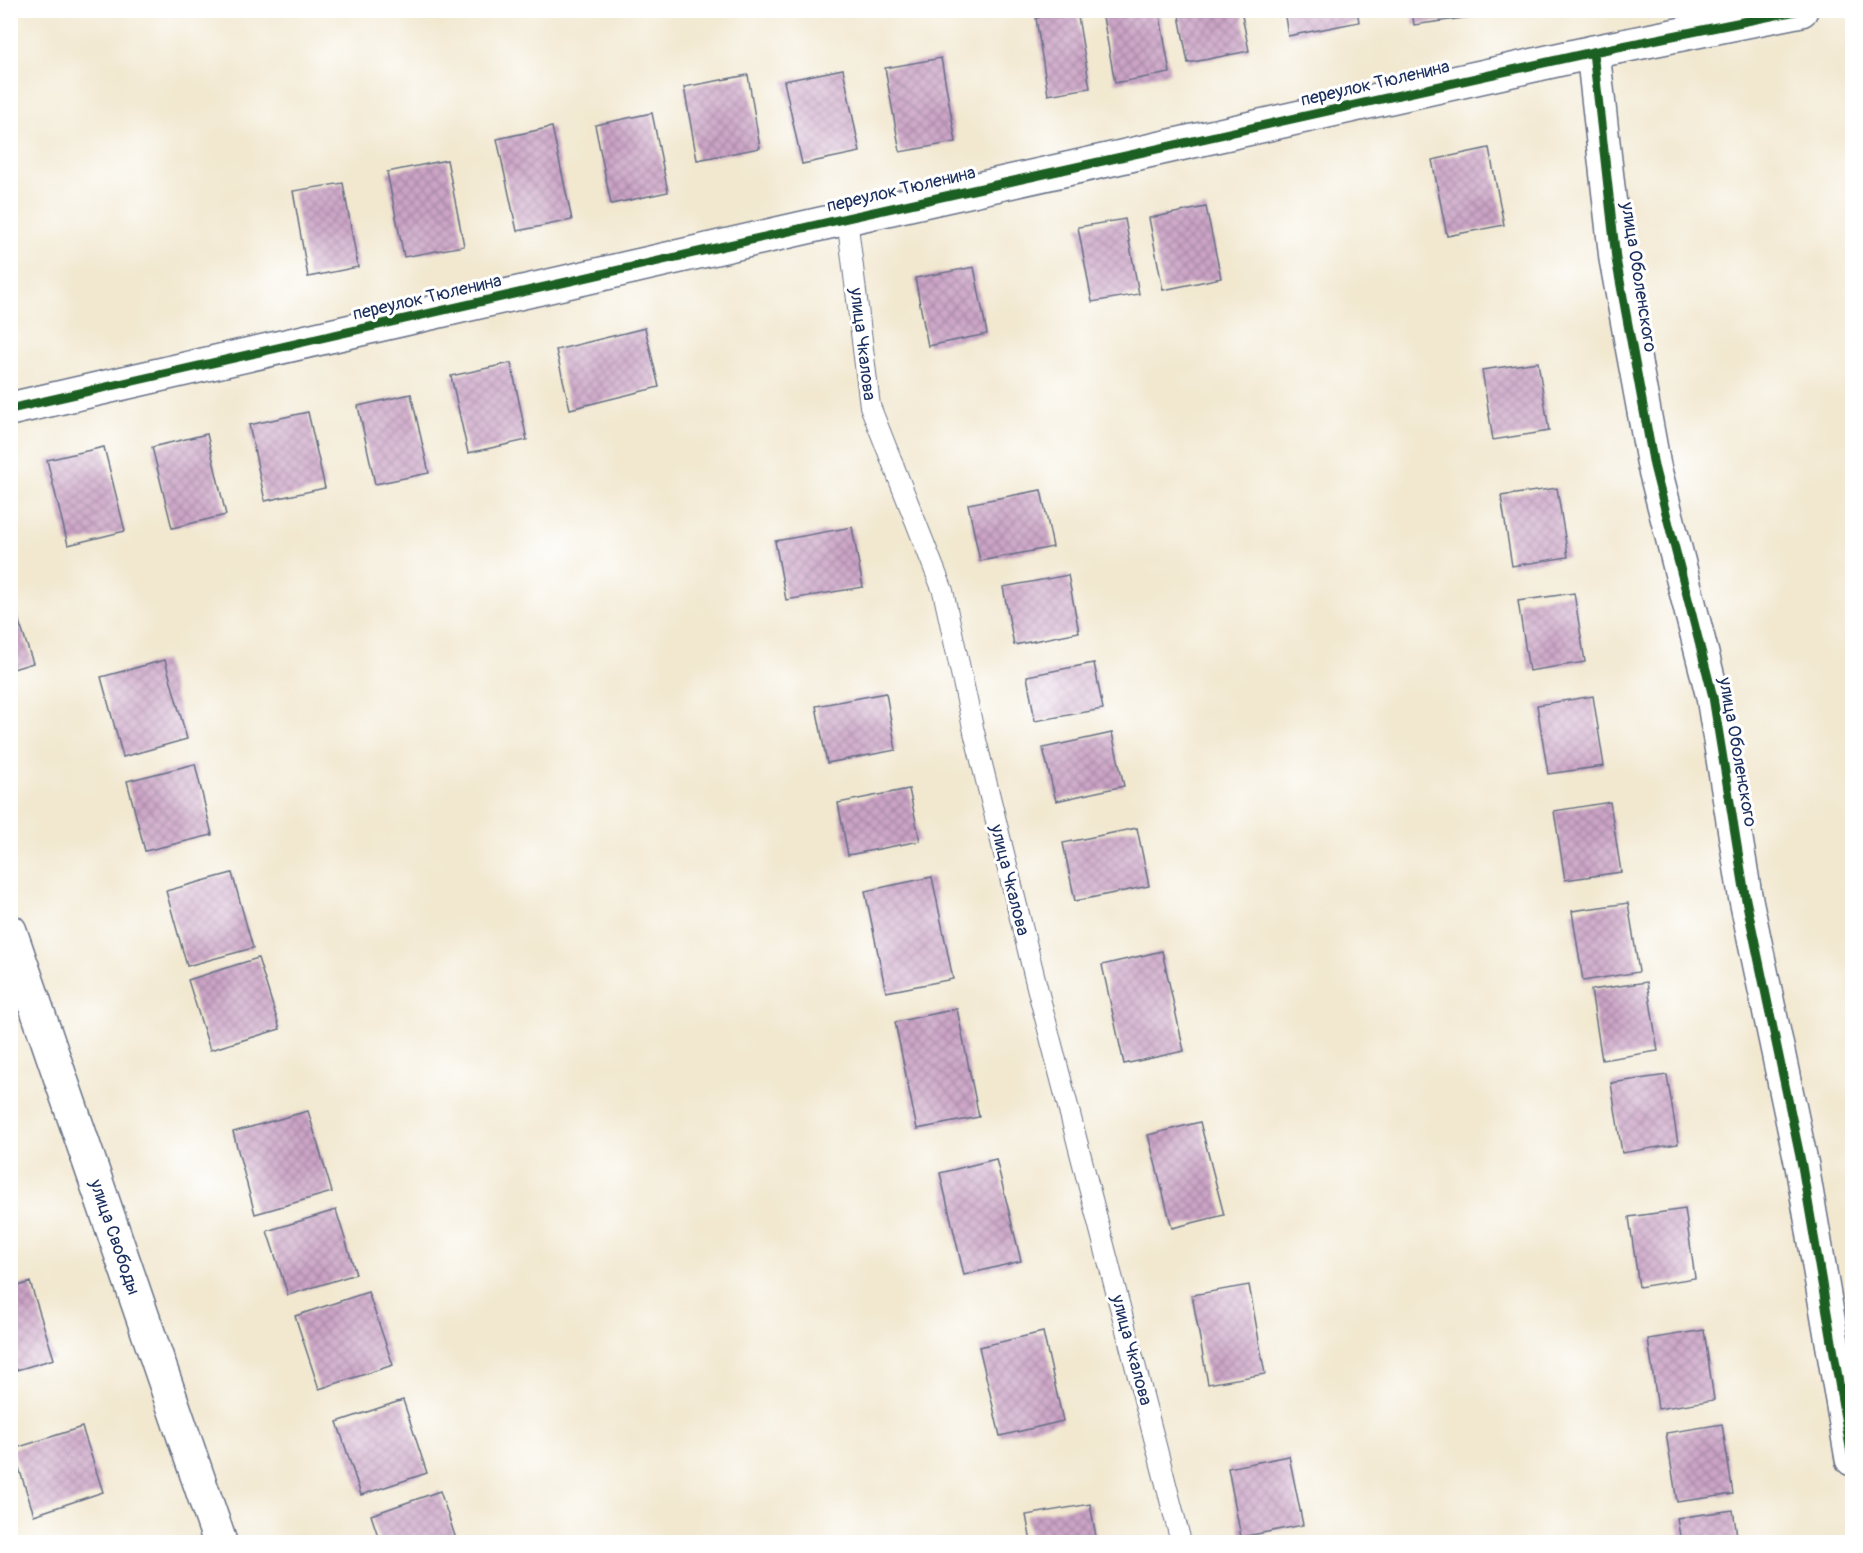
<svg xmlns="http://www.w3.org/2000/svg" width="1863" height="1553" viewBox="0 0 1863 1553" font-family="Pangolin,sans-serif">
	<defs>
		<pattern id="building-cross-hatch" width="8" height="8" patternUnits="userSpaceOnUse" patternTransform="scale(1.5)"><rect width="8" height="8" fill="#cca4c6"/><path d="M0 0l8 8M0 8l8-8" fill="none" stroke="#a586a4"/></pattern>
	</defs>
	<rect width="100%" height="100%" fill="#fff"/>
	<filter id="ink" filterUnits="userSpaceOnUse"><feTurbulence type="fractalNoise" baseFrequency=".0167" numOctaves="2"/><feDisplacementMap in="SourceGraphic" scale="12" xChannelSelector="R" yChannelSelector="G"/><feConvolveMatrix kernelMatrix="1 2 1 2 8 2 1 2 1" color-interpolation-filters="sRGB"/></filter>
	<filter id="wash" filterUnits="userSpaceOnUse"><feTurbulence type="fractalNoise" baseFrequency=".008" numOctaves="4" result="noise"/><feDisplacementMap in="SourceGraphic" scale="24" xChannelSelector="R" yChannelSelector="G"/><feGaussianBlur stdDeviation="1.35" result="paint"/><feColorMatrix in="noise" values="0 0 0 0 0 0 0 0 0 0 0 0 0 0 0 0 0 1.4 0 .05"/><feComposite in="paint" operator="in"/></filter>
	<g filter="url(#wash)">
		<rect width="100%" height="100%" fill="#f2e8d0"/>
		<g id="blocks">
			<path fill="url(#building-cross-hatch)" d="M1142,10h17l11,63 -55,10 -12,-66z
				M1178,10h63l8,41 -61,12z
				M1284,10h73l2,12 -71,14z
				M1412,10h57l1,7 -56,8z
				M1077,11l13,77 -42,7 -12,-77z
				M941,58l15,84 -56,10 -15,-84z
				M843,69l17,83 -58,12 -18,-83z
				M748,75l12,73 -63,12 -13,-73z
				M652,113l16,79 -57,12 -16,-79z
				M552,127l20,93 -55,11 -20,-92z
				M1489,148l15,77 -57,11 -15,-76z
				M447,160l17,86 -60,11 -17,-85z
				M343,183l15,84 -50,10 -15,-86z
				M1206,207l15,71 -58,12 -14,-72z
				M1125,219l14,75 -47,8 -14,-75z
				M974,267l13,67 -59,12 -13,-68z
				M645,328l14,59 -89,22 -14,-59z
				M1538,362l11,69 -56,9 -11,-70z
				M511,363l16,77 -59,13 -17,-77z
				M411,394l18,79 -54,11 -17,-78z
				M308,412l17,76 -60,13 -16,-76z
				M207,434l19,81 -54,13 -20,-81z
				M104,447l21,84 -57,14 -21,-85z
				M1557,488l11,69 -56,9 -11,-70z
				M1041,490l12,57 -73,14 -12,-57z
				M852,527l11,60 -77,13 -11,-59z
				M1068,575l11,57 -65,13 -11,-58z
				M1574,593l11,69 -56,9 -11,-70z
				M10,595l23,68 -23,7z
				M165,660l22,79 -64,18 -22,-80z
				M1094,663l9,46 -68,12 -8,-45z
				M886,693l10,57 -69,13 -11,-57z
				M1593,696l11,70 -56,8 -11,-69z
				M1112,733l12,53 -68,15 -13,-53z
				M195,764l17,71 -67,16 -18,-70z
				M909,789l11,52 -72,14 -10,-52z
				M1610,802l11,70 -56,8 -11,-69z
				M1137,828l12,58 -74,15 -12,-58z
				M232,873l21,75 -66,18 -21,-75z
				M932,877l21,102 -67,13 -21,-101z
				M1628,903l11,69 -56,9 -11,-70z
				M1162,951l22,100 -60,13 -22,-99z
				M258,958l22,71 -70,21 -22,-70z
				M1647,982l11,69 -56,9 -11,-70z
				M957,1009l22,108 -62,12 -22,-107z
				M1667,1075l11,69 -56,9 -11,-70z
				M308,1111l24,81 -77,22 -22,-82z
				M1200,1122l24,93 -52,13 -24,-93z
				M996,1159l25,102 -57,14 -24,-102z
				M1685,1209l10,69 -56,9 -10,-70z
				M336,1210l20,64 -68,21 -21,-64z
				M30,1282l24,77 -44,13v-83z
				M1249,1285l16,89 -57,10 -16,-89z
				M368,1292l25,73 -74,24 -24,-73z
				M1704,1330l10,70 -56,9 -10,-70z
				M1043,1332l20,89 -63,15 -21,-89z
				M403,1400l24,73 -66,22 -24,-73z
				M1722,1424l11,70 -56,8 -11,-69z
				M82,1427l21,65 -69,23 -21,-66z
				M1289,1456l14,69 -62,12 -13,-69z
				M440,1491l17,51h-77l-9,-27z
				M1090,1504l7,38h-66l-5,-27z
				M1733,1510l5,32h-57l-4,-24z"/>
		</g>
	</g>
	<g filter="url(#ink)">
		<use href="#blocks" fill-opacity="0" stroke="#667086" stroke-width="1.5"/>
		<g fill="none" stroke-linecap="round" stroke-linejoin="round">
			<g stroke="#667086" stroke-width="22">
				<path id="service" d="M847,218l23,188 73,185 31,141 63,255 144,555"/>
			</g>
			<g stroke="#667086" stroke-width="36">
				<path id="minor" d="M1593,52l23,207 38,207 59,231 32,198 57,271 50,293
					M10,409l837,-191 746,-166 208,-42
					M10,931l210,611"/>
			</g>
			<use href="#service" stroke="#fff" stroke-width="20"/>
			<use href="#minor" stroke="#fff" stroke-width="33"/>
			<g stroke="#fff" stroke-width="13">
				<path id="cycleway" d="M1593,52l23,207 38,207 59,231 32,198 57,271 50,293
					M10,409l837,-191 746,-166 208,-42"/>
			</g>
			<use href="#cycleway" stroke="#1b5e20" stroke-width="9"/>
		</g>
	</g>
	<g text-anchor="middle" stroke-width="6" stroke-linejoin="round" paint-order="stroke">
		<g font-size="18" fill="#1b2f5e" stroke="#fff">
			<text transform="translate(1375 83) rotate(-13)" y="6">переулок Тюленина</text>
			<text transform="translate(901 189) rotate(-13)" y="6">переулок Тюленина</text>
			<text transform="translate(1639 277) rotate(81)" y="6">улица Оболенского</text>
			<text transform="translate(427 297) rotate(-13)" y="6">переулок Тюленина</text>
			<text transform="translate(863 344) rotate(83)" y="6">улица Чкалова</text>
			<text transform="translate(1738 752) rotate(80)" y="6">улица Оболенского</text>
			<text transform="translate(1010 880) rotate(76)" y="6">улица Чкалова</text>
			<text transform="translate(115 1237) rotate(71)" y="6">улица Свободы</text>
			<text transform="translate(1132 1350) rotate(75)" y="6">улица Чкалова</text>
		</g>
	</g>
	<rect width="1863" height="1553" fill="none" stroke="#fff" stroke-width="36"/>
</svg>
